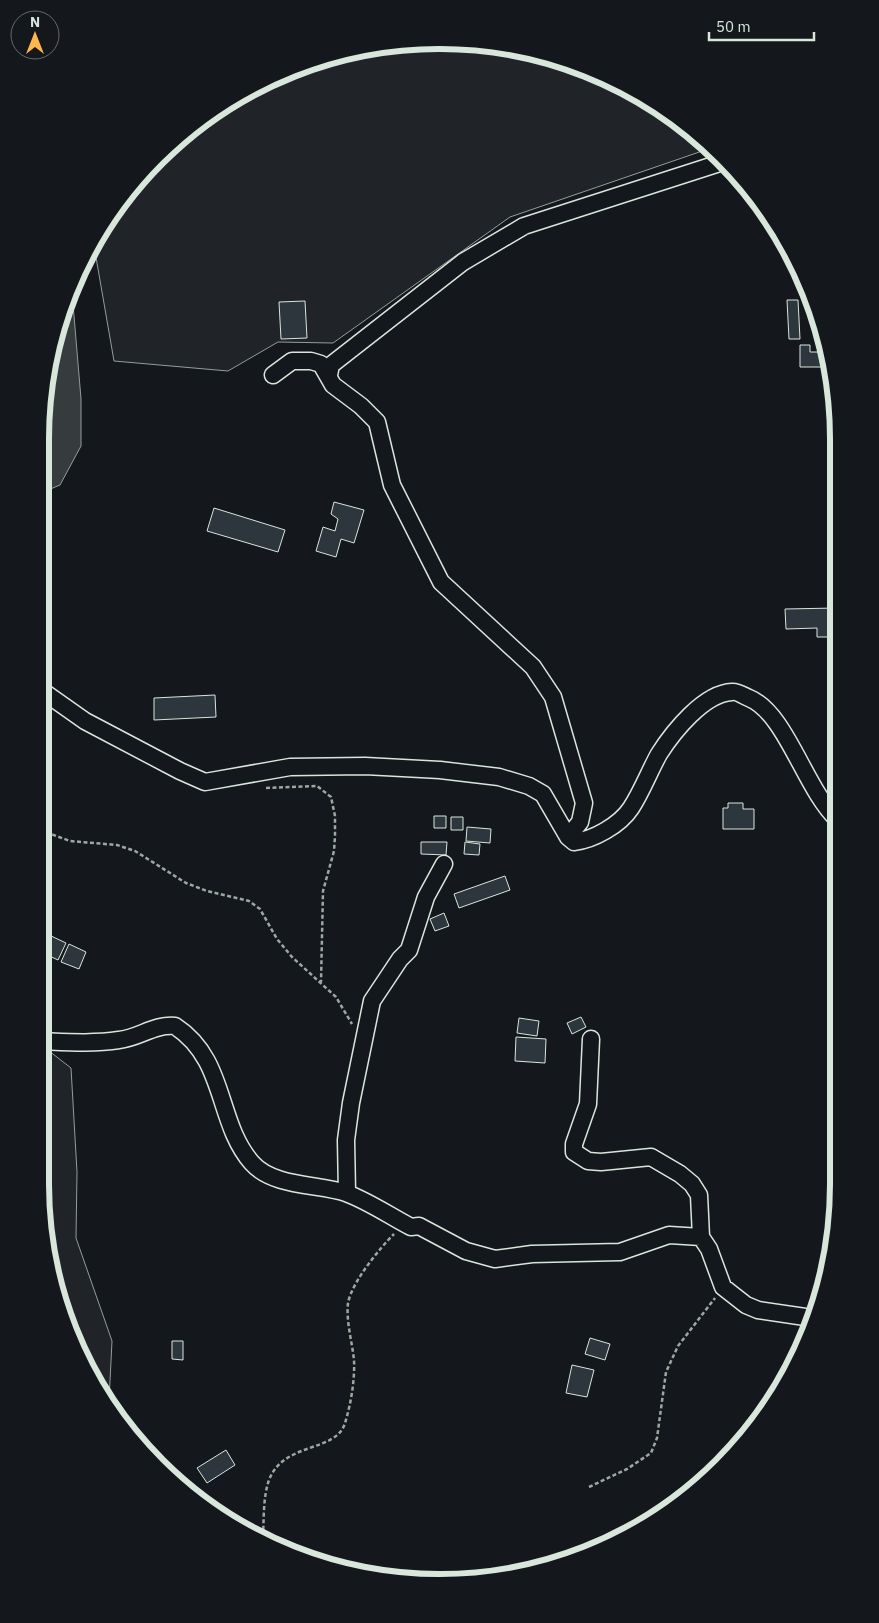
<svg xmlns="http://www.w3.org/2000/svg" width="879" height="1623" viewBox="0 0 879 1623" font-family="'IBM Plex Sans',sans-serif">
	<rect width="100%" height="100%" fill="#14181c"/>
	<path fill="#202428" stroke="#939e99" d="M413,41l78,2 77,18 71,32 64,46 8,9 -201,69 -177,126 -55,-1 -50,29 -114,-10 -21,-121 46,-64 57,-53 67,-42 73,-27z
		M40,1044l31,24 6,104 -1,66 36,103 -3,60 -48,-89 -21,-129z"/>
	<path fill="#363b3e" stroke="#939e99" d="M72,292l9,107v47l-21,39 -19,8v-79l13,-78z"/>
	<path fill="#2c363c" stroke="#d8e6dc" d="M787,300h11l2,39h-11z
		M305,301l2,37 -26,1 -2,-37z
		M800,345h10v7h17l1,15h-28z
		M334,502l30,8 -10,33 -13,-4 -5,18 -20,-6 7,-24 12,4 3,-12 -7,-5z
		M214,508l71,22 -7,22 -71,-21z
		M836,608v29h-19v-9l-31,1 -1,-20z
		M215,695l1,22 -62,3v-22z
		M837,766v11l-4,1 -2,-11z
		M728,803h15v6h11v20h-31v-21h5z
		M434,816h12v12h-12z
		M451,817h12v13h-12z
		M467,827l24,2 -1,14 -24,-2z
		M421,842h26l-1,13 -25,-1z
		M465,842l15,2 -1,11 -15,-1z
		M505,876l5,14 -51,18 -5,-14z
		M444,913l5,13 -14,5 -5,-12z
		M49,935l17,8 -8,17 -17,-8z
		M69,944l17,8 -7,17 -18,-7z
		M581,1017l5,10 -14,7 -5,-11z
		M519,1018l20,3 -2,15 -20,-3z
		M516,1037l30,2 -1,24 -30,-2z
		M590,1338l20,6 -5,16 -20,-6z
		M172,1341h11v19l-11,-1z
		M572,1365l22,5 -7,27 -21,-4z
		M226,1450l9,15 -28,18 -10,-15z"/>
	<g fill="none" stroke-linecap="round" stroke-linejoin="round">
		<g stroke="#d8e6dc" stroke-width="19">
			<path id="minor" d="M273,375l19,-14h19l10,3 12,21 28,21 16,16 15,63 49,97 92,85 20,30 31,106 -4,19 -12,15
				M329,375l2,-10 132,-103 61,-36 199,-64
				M41,690l44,31 95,50 25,11 85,-15 75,-1 75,4 59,7 30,9 14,8 25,43 6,5c19,-2 46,-17 57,-34 11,-17 18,-36 28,-54 14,-22 45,-61 73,-62 5,-1 12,4 17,6 37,15 56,91 88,121
				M591,1039l-3,65 -14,40v8l14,9 13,1 50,-5 29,17 12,10 7,11 2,42
				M40,1041c26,1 53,3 79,-1 20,-2 35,-16 56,-14 52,34 41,96 77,137 21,24 67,21 94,30 22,8 44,23 65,34l8,-1 47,25 29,8 37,-5 88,-2 49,-17 32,2 8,12 14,38 23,18 12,5 54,8
				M347,1193l-1,-53 5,-37 21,-102 28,-42 9,-9 17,-53 18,-33"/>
		</g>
		<path stroke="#9da8a2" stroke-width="2.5" stroke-dasharray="4 2.5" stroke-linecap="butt" d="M266,788l51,-2 14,11 4,19v20l-1,15 -11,40 -2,91
			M40,830l30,11 47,4 18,6 51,32 21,8 42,10 11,8 17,30 15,18 44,40 16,27
			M589,1487l38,-18 24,-16 6,-15 9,-66 12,-26 37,-48
			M263,1536c1,-18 0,-39 6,-56 15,-39 67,-27 76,-57 6,-19 10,-44 9,-63 -2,-19 -8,-38 -6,-57 4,-21 31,-54 46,-69"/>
		<use href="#minor" stroke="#14181c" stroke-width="16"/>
	</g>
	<path d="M0 0H879V1623H0ZM439 49H440A390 390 0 0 1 830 439V1184A390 390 0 0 1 440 1574H439A390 390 0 0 1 49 1184V439A390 390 0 0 1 439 49Z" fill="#14181c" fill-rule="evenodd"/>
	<path fill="none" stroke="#d8e6dc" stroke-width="6" d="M439 49H440A390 390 0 0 1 830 439V1184A390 390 0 0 1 440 1574H439A390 390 0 0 1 49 1184V439A390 390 0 0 1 439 49Z"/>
	<g transform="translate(35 35)"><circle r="24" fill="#14181c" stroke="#626a69"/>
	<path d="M0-4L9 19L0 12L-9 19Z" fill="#ffb74d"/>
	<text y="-8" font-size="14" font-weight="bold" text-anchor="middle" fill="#d8e6dc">N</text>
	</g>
	<path d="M709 32v8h105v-8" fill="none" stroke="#d8e6dc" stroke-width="2.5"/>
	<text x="716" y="32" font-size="15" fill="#d8e6dc" stroke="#14181c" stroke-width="4" paint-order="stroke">50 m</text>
</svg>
